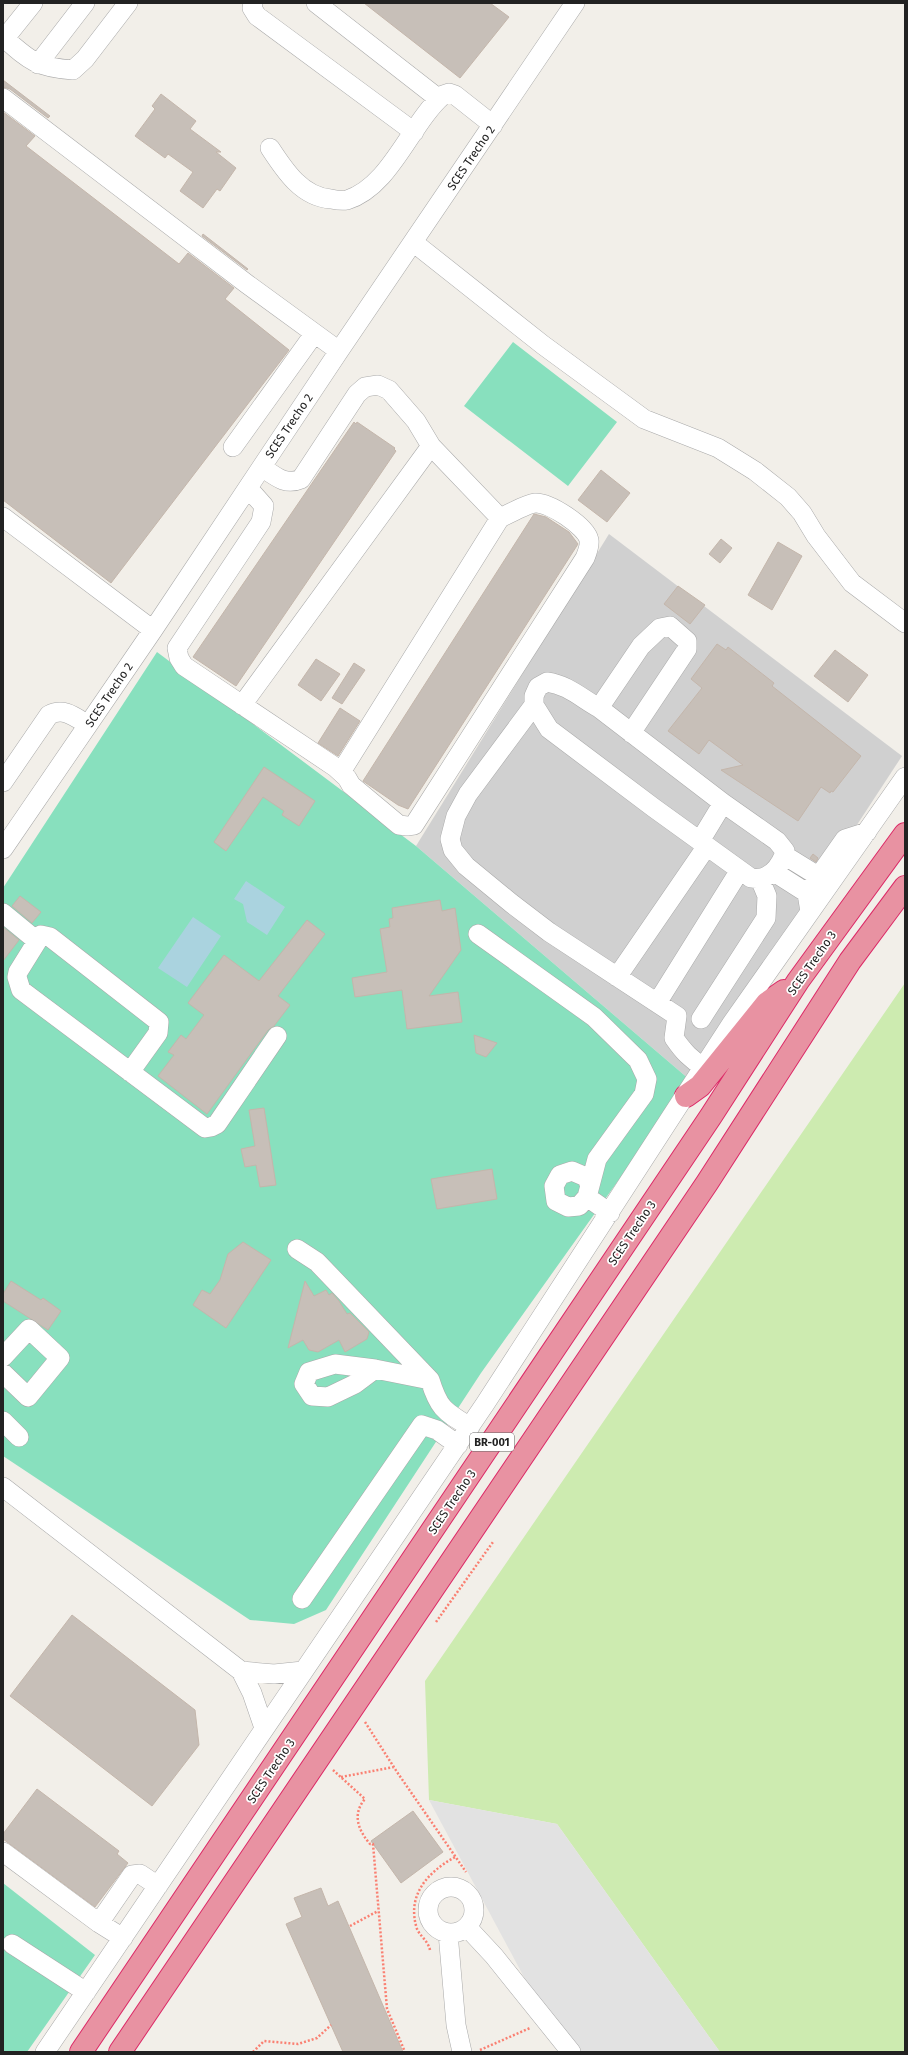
<svg xmlns="http://www.w3.org/2000/svg" width="908" height="2055" viewBox="0 0 908 2055" font-family="'Fira Sans',sans-serif">
	<rect width="100%" height="100%" fill="#f2efe9"/>
	<path fill="#d0d0d0" d="M609,534l293,222 -212,324 -274,-234z"/>
	<path fill="#cdebb0" d="M905,983v1069h-185l-163,-228 -128,-24 -4,-119z"/>
	<path fill="#88e0be" d="M513,342l104,80 -49,64 -104,-80z
		M157,652l259,194 274,234 -209,293 -155,237 -32,14 -44,-4 -247,-164v-568z
		M3,1883l92,72 -68,97h-24z"/>
	<path fill="#e2e2e2" d="M429,1800l128,24 163,228h-147l-26,-32z"/>
	<path fill="#aad3df" d="M246,881l39,26 -18,28 -20,-13 -4,-18 -9,-5z
		M193,917l28,19 -34,51 -29,-19z"/>
	<path fill="#c7bfb8" stroke="#c4b6ab" d="M364,3h126l19,14 -49,61z
		M3,80l47,36 -2,2 -38,-29 -7,-2z
		M161,94l35,27 -6,8 31,23h-5l20,16 -16,23 -3,-2 -14,19 -23,-17 13,-19 -25,-18 -3,4 -30,-22 20,-27 -3,-3z
		M3,112l32,24 -9,10 153,118 9,-11 46,35 -9,11 64,51 -178,233 -108,-83z
		M203,234l45,35 -1,1 -45,-34z
		M354,422l2,2 1,-2 38,26 -1,1 2,2 -160,235 -43,-29z
		M601,470l29,23 -23,29 -29,-22z
		M534,514l12,3 23,15 9,12 -170,265 -10,-4 -35,-24z
		M721,539l11,9 -12,15 -11,-9z
		M778,542l24,14 -30,54 -24,-15z
		M678,586l27,19 -15,19 -26,-20z
		M717,644l9,6 2,-3 46,36 -2,3 89,70 -28,36 -2,-1 -1,2 -9,-6 -23,34 -77,-51 22,-5 -34,-25 -10,14 -31,-23 34,-43 -11,-9z
		M835,650l33,25 -20,27 -34,-26z
		M316,659l24,15 -19,27 -23,-16z
		M354,663l11,7 -23,34 -10,-6z
		M340,708l20,13 -22,35 -20,-13z
		M264,767l51,34 -16,25 -17,-11 2,-4 -21,-14 -37,54 -12,-9z
		M813,854l5,4 -2,4 -6,-4z
		M20,896l21,16 -9,11 -20,-17z
		M440,900l2,11 13,-3 6,42 -32,46 29,-4 4,30 -55,7 -5,-39 -47,7 -3,-19 35,-6 -7,-43 10,-2 -1,-8 4,-1 -1,-10z
		M307,920l18,14 -47,62 12,9 -16,21 -6,4 -61,84 -49,-38 16,-21 -6,-3 13,-17 5,4 18,-24 -16,-12 36,-48 35,26z
		M3,927l16,13 -16,21z
		M474,1035l23,8 -11,14 -10,-4z
		M264,1108l12,77 -16,2 -4,-22 -11,2 -4,-18 14,-3 -6,-36z
		M492,1169l5,30 -60,10 -6,-30z
		M243,1242l28,18 -45,68 -33,-23 9,-15 8,4 10,-14 8,-26z
		M11,1281l30,19 2,-2 18,13 -13,19 -45,-29v-7z
		M305,1281l9,15 12,-6 3,5 3,-2 7,8 8,13 3,-1 19,19 -2,7 -22,13 -6,-12 -21,12 -9,-2 -6,-10 -15,8z
		M72,1615l123,95 4,35 -47,61 -142,-110z
		M37,1789l82,62 -2,3 11,9 -33,44 -92,-68v-5z
		M413,1811l30,41 -42,31 -30,-42z
		M321,1888l7,18 10,-5 65,151h-60l-57,-128 16,-7 -8,-19z"/>
	<g fill="none" stroke-linecap="round" stroke-linejoin="round">
		<g stroke="#a9a9a9" stroke-width="20">
			<path id="minor" d="M253,3l-1,5 5,8 157,116
				M316,3l123,96
				M3,37c27,24 33,30 70,33l12,-11 43,-56
				M5,38l28,-35
				M38,64l47,-61
				M3,98l244,186 92,67
				M270,148c15,23 32,49 61,51 5,1 11,2 16,1 44,-14 63,-76 96,-105l6,-2 6,2 38,30
				M413,242l130,103 101,74 74,29 37,23 33,26 14,16 14,23 36,47 53,40
				M233,447l81,-113
				M262,467c13,9 23,19 39,12l56,-85 8,-7 13,-2 11,5 27,31 15,25 69,72
				M248,488l16,18 -3,16 -84,126 2,10 5,8 151,101 12,11 4,7 48,40 8,1 7,-1 171,-267c2,-5 5,-12 4,-18 -3,-14 -40,-38 -54,-37 -9,1 -26,11 -35,15l-159,254
				M3,517l150,113
				M547,682c21,3 34,16 52,26l124,95 54,38 8,10 -1,4c-6,15 -16,26 -33,23l-97,-70 -105,-79 -15,-24v-9l4,-9z
				M242,705l189,-259
				M534,705l-66,89 -12,22 -6,23 3,11 13,16 45,37 38,29 128,84 -3,22c9,13 17,22 31,30
				M599,708l42,-62 19,-18 10,-2 17,15v8l-56,84
				M3,782l46,-67c15,-8 26,2 39,10
				M700,841l23,-38
				M3,849l150,-219 186,-279 236,-348
				M784,855l34,21
				M774,872l33,21
				M810,912l-3,-19 38,-54 22,-7
				M3,913l34,28
				M478,934l116,83 44,43 9,19 -3,15 -47,65 -10,38 23,16
				M617,977l90,-131
				M657,1003l83,-133
				M701,1019l65,-101 1,-22 -7,-17
				M130,1072l28,-39 1,-11 -109,-85 -9,-2 -23,37 -1,5 4,13 184,138 6,-1 6,-3 60,-88
				M587,1197l-8,9 -11,1 -12,-6 -2,-15 6,-11 12,-4 14,6 4,8
				M297,1249l20,13 113,118c9,29 14,31 40,47
				M3,1357l26,-28 31,29 -32,39 -25,-24
				M375,1369l-20,15 -27,13 -16,-1 -8,-12 5,-12 26,-8 40,5 55,11
				M3,1421l16,16
				M3,1487l238,184 11,22 12,35
				M302,1599l120,-174 15,5 21,15
				M241,1671l33,3 29,-3
				M3,1852l96,71 24,15
				M428 1910a23 23 0 1 1 46 0a23 23 0 1 1-46 0Z
				M99,1923l33,-48 8,-1 18,12
				M467,1927l27,29 77,96
				M448,1933l8,92 6,27
				M12,1944l74,48
				M45,2052l440,-648 247,-381 173,-246"/>
		</g>
		<g stroke="#dc2a67" stroke-width="24">
			<path id="highway" d="M686,1096l14,-10 67,-83 17,-12
				M81,2052l630,-936 87,-135 107,-147
				M120,2052l587,-869 143,-222 55,-74"/>
		</g>
		<path stroke="#fa8072" stroke-width="2.5" stroke-dasharray="2 2" stroke-linecap="butt" d="M436,1622l57,-80
			M365,1722l32,50 69,100
			M333,1770l32,29c-13,15 -7,31 5,45h3l14,165 18,43
			M341,1777l53,-10
			M350,1926l28,-15
			M430,1950c-2,-9 -10,-14 -13,-21 -11,-34 11,-57 38,-72
			M480,2050l50,-22
			M253,2052l11,-11 34,3 19,-6 14,-13"/>
		<use href="#minor" stroke="#fff" stroke-width="19"/>
		<use href="#highway" stroke="#e892a2" stroke-width="22"/>
	</g>
	<g text-anchor="middle" stroke-width="3.5" stroke-linejoin="round" paint-order="stroke">
		<rect fill="#fff" stroke="#646464" stroke-width="1" x="470" y="1433" width="44" height="18" rx="3"/>
		<g font-size="11" font-weight="bold" fill="#222">
			<text x="492" y="1446">BR-001</text>
		</g>
		<g font-size="12" fill="#222" stroke="#fff">
			<text transform="translate(471 158) rotate(-56)" y="4">SCES Trecho 2</text>
			<text transform="translate(289 426) rotate(-56)" y="4">SCES Trecho 2</text>
			<text transform="translate(109 695) rotate(-56)" y="4">SCES Trecho 2</text>
			<text transform="translate(812 963) rotate(-55)" y="4">SCES Trecho 3</text>
			<text transform="translate(632 1233) rotate(-56)" y="4">SCES Trecho 3</text>
			<text transform="translate(452 1502) rotate(-56)" y="4">SCES Trecho 3</text>
			<text transform="translate(271 1771) rotate(-56)" y="4">SCES Trecho 3</text>
		</g>
	</g>
	<rect width="908" height="2055" fill="none" stroke="#222222" stroke-width="8"/>
</svg>
